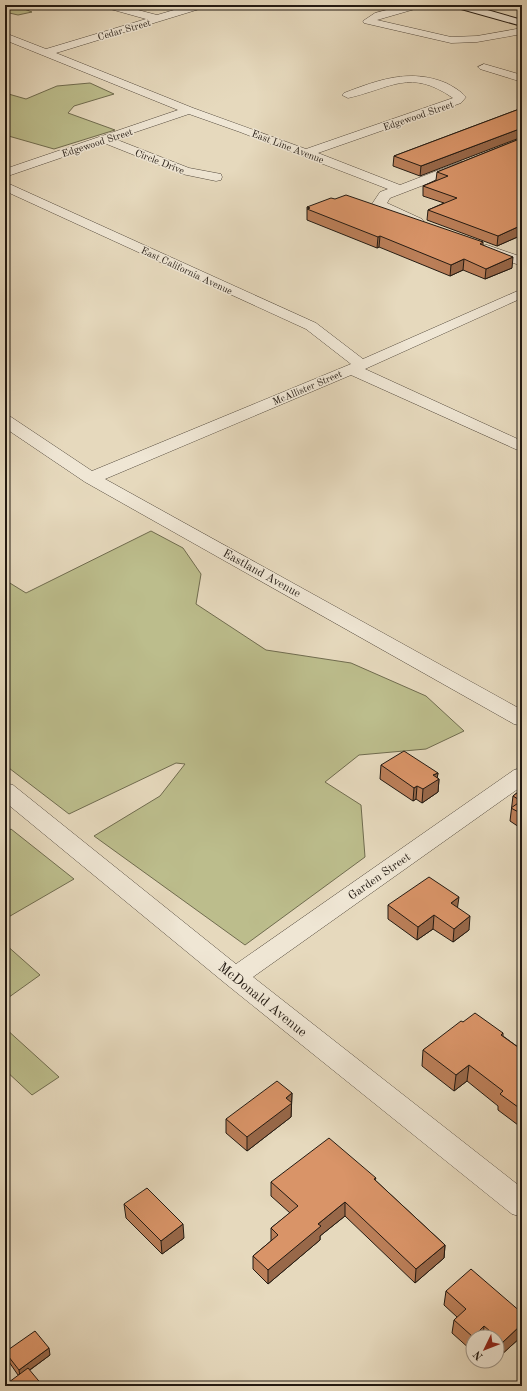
<svg xmlns="http://www.w3.org/2000/svg" width="527" height="1391" viewBox="0 0 527 1391" font-family="'Old Standard TT',serif">
	<rect width="100%" height="100%" fill="#e6d9bd"/>
	<filter id="stains"><feTurbulence type="fractalNoise" baseFrequency=".005" numOctaves="4"/><feColorMatrix values="0 0 0 0 .2 0 0 0 0 .09 0 0 0 0 .02 0 0 0 .5 -.17"/></filter>
	<radialGradient id="worn" r=".72"><stop offset=".6" stop-color="#630" stop-opacity="0"/><stop offset="1" stop-color="#630" stop-opacity=".3"/></radialGradient>
	<path fill="#bcbd8c" stroke="#706c4f" d="M5,5h9l18,7 -14,3 -13,-3z
		M90,83l24,11 -40,12 -6,7 47,17 -61,19 -49,-14v-42l21,6 31,-13z
		M151,531l32,17 18,26 -5,30 70,46 85,13 75,33 38,35 -38,18 -67,6 -34,27 36,23 4,52 -120,88 -151,-109 66,-40 25,-32 -9,-1 -107,51 -64,-49v-185l21,13z
		M11,829l63,50 -69,40v-86z
		M5,944l35,31 -35,25z
		M5,1028l54,49 -27,18 -27,-25z"/>
	<g fill="none" stroke-linecap="round" stroke-linejoin="round">
		<g stroke="#544a3d" stroke-width="1">
			<path id="minor" d="M102,5h17l38,10 34,-10h16l-1,2 -150,46 137,55 113,41 147,-51c-43,-30 -61,-10 -105,0l-6,-3 2,-2c34,-13 66,-25 102,-10 6,3 15,8 20,14l-5,6 -143,50 82,32 60,-23h8l2,3 -2,3 -78,30 -3,5 35,16 2,3 -2,3 -5,1 -43,-19 -2,-3 8,-12 8,-3 -148,-57 -51,-18 -74,25 74,29 32,6 1,3 -1,3 -5,1 -34,-7 -78,-31 -99,34v-8l173,-59 -173,-70v-7l41,16 100,-30 -43,-12z
				M406,5h17l-1,2 -45,13 74,17 26,-1 45,-8v6l-45,8 -26,1 -87,-20 -1,-2 12,-8z
				M484,64l38,11v7l-42,-13 -2,-2z
				M5,182l311,141 47,36 159,-70v9l-157,71 157,72v11l-171,-77 -246,104 417,231v16l-8,-2 -429,-242 -80,-54v-12l6,1 81,54 259,-107 -45,-35 -301,-138z
				M487,245l35,12v9l-40,-14 -2,-3 2,-3z
				M522,768v18l-269,191 269,211v29l-10,-3 -286,-230 -221,-182v-19l8,2 223,179 278,-194z"/>
		</g>
		<g stroke="#231a12" stroke-width="2">
			<path id="secondary" d="M453,5h17l52,15v6l-68,-19z"/>
		</g>
		<use href="#minor" fill="#efe6d4" fill-rule="evenodd"/>
		<use href="#secondary" fill="#efe6d4" fill-rule="evenodd"/>
	</g>
	<path fill="#bb7f59" stroke="#231a12" d="M522,108l-102,68 -27,-10 1,-10z
		M522,138v97l-25,11 -70,-26 1,-10 16,-7 -21,-7v-10l13,-6 1,-8z
		M307,207l176,35v3l29,23 -27,11 -22,-9 -13,6 -71,-29 -2,1 -70,-28z
		M381,765l57,8 -1,5 2,1 -1,13 -16,11 -6,-4 -3,2 -33,-22z
		M522,789v40l-12,-8 3,-25z
		M388,905l70,3 11,22 -16,12 -20,-13 -16,11 -29,-21z
		M463,1022l40,11v3l19,14v78l-24,-18v-4l-31,-25 -13,10 -32,-25 1,-16z
		M292,1093l-1,24 -44,34 -21,-18v-14z
		M376,1178l-1,2 70,65 -1,13 -29,25 -70,-67 -25,20v4l-52,44 -15,-15v-13l18,-15v-13l19,-15 -19,-17v-14z
		M124,1204l60,34 -22,16 -36,-36z
		M446,1291l76,22v23l-22,20 -3,-3v-16h-24v12l-2,1 -19,-17 2,-13 3,-3 -13,-12z
		M5,1352l45,3 -20,15 -12,5 -11,-16z"/>
	<path fill="#986849" stroke="#231a12" d="M522,128v9l-102,39 1,-10z
		M522,225v10l-25,11 1,-10z
		M380,236l-1,11 -2,1 1,-11z
		M513,257l-1,11 -27,11 1,-10z
		M464,259l-1,11 -13,6 1,-11z
		M438,773l-1,7 2,-1 -1,13 -16,11 1,-14 10,-14z
		M417,786l-1,13 -3,2 1,-13z
		M459,897l-2,14 -6,-8z
		M434,915l-1,14 -16,11 1,-13z
		M470,916l-1,14 -16,12 1,-13z
		M469,1065l-2,16 -13,10 2,-16z
		M292,1093l-1,24 -44,34v-14l39,-39z
		M345,1202v14l-25,20v4l-52,44v-14l50,-46z
		M183,1224l1,14 -22,16 -1,-13z
		M445,1245l-1,13 -29,25 1,-14z
		M522,1324v12l-22,20 3,-14z
		M484,1326l-1,11h-10z
		M473,1339v10l-2,1z
		M49,1348l1,7 -30,22 -1,-7z"/>
	<path fill="#d99468" stroke="#231a12" d="M522,108v20l-101,38 -27,-10z
		M522,138v87l-24,11 -70,-26 29,-12 -34,-12 25,-10 -11,-4z
		M346,195l137,47 -3,2 33,13 -27,12 -22,-10 -13,6 -71,-29 -2,1 -71,-28 3,-1 -3,-1 24,-9 4,1z
		M404,751l34,22 -5,2 6,4 -16,10 -6,-3 -3,2 -33,-23z
		M522,789v25l-11,-6 10,-7 -8,-5z
		M429,877l30,20 -8,6 19,13 -16,13 -20,-14 -16,12 -30,-22z
		M475,1013l28,20 -2,2 21,15v60l-22,-16 3,-3 -34,-26 -13,10 -33,-25 38,-29 2,1z
		M277,1081l15,12 -6,5 6,5 -45,34 -21,-18z
		M329,1138l47,40 -2,1 71,66 -29,24 -71,-67 -27,22 3,2 -53,44 -15,-14 25,-21 -7,-7 27,-22 -27,-24z
		M147,1188l36,36 -22,17 -37,-37z
		M471,1269l51,44v11l-19,18 -19,-16 -11,11 -19,-17 12,-11 -20,-18z
		M35,1331l14,17 -30,22 -14,-18z
		M28,1368l15,18h-38v-1z"/>
	<g text-anchor="middle" stroke-width="3" stroke-linejoin="round" paint-order="stroke">
		<g font-size="10" fill="#231a12" stroke="#efe6d4">
			<text transform="translate(124 29) rotate(-16)" y="4">Cedar Street</text>
			<text transform="translate(418 115) rotate(-19)" y="4">Edgewood Street</text>
			<text transform="translate(97 142) rotate(-18)" y="4">Edgewood Street</text>
			<text transform="translate(288 146) rotate(21)" y="4">East Line Avenue</text>
			<text transform="translate(160 161) rotate(21)" y="4">Circle Drive</text>
			<text transform="translate(187 270) rotate(25)" y="4">East California Avenue</text>
			<text transform="translate(307 387) rotate(-23)" y="4">McAllister Street</text>
		</g>
		<g font-size="12" fill="#231a12" stroke="#efe6d4">
			<text transform="translate(262 573) rotate(29)" y="4">Eastland Avenue</text>
			<text transform="translate(379 876) rotate(-35)" y="4">Garden Street</text>
		</g>
		<g font-size="14" fill="#231a12" stroke="#efe6d4">
			<text transform="translate(263 999) rotate(39)" y="5">McDonald Avenue</text>
		</g>
	</g>
	<rect width="527" height="1391" fill="none" stroke="#e6d9bd" stroke-width="20"/>
	<rect x="6" y="6" width="515" height="1379" fill="none" stroke="#231a12" stroke-width="2"/>
	<rect x="10" y="10" width="507" height="1371" fill="none" stroke="#231a12"/>
	<g transform="translate(485 1349) rotate(227)"><circle r="19" fill="#efe6d4" stroke="#9d9486"/>
	<path d="M0-3L7 15L0 10L-7 15Z" fill="#8f2418"/>
	<text y="-6" font-size="11" font-weight="bold" text-anchor="middle" fill="#231a12">N</text>
	</g>
	<rect width="100%" height="100%" filter="url(#stains)"/>
	<rect width="100%" height="100%" fill="url(#worn)"/>
</svg>
